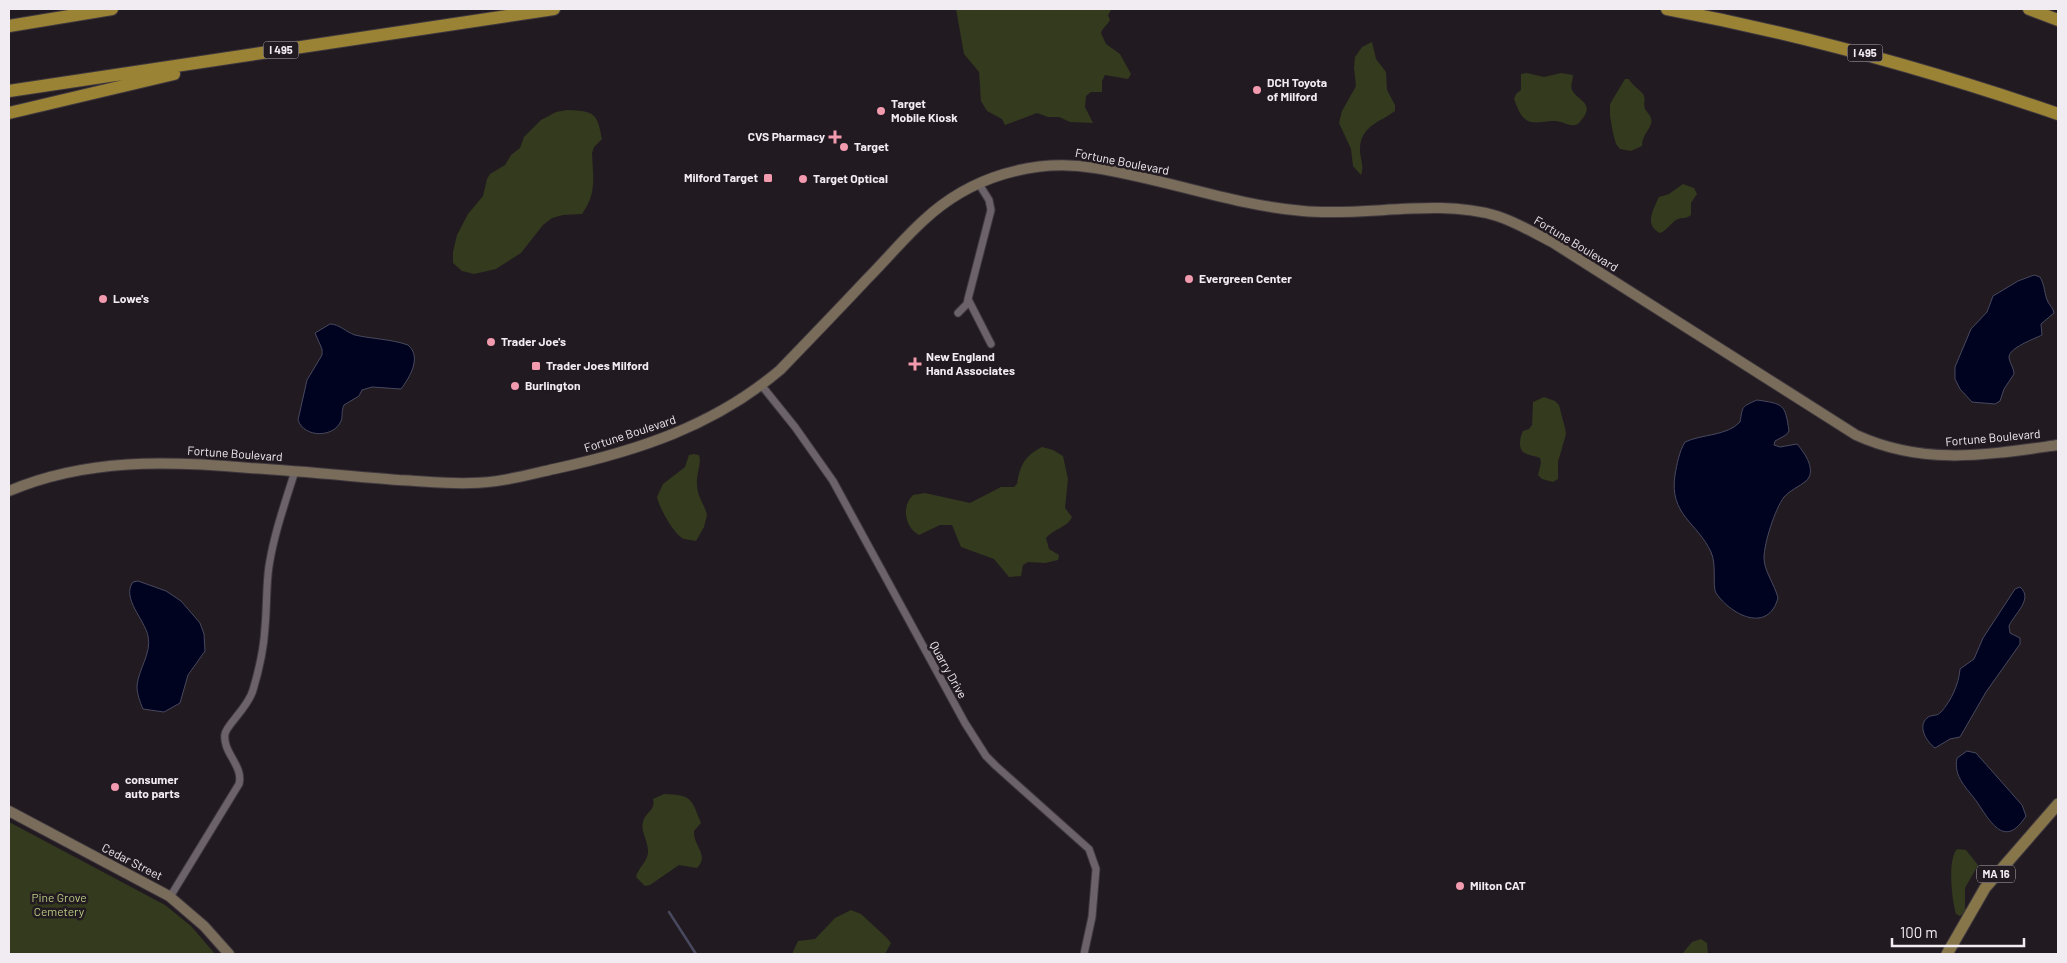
<svg xmlns="http://www.w3.org/2000/svg" width="2067" height="963" viewBox="0 0 2067 963" font-family="Barlow,sans-serif">
	<rect width="100%" height="100%" fill="#221a21"/>
	<path fill="#333a1e" d="M956,9h173l-18,1 -3,5 2,5c-3,6 -7,7 -9,13l5,11 14,10 11,20 -3,5 -23,-4 -3,6v11h-11l-5,4 -1,11 8,16 -23,-1 -11,-5h-11l-11,-4 -32,12 -3,-6 -15,-8 -6,-10 -2,-29 -15,-18z
		M1372,42l4,17 10,13 1,18 8,15v6c-16,12 -36,15 -35,41 1,9 4,14 1,23l-8,-9 -2,-17 -12,-26 3,-12 14,-25 -2,-18 1,-11 7,-10z
		M1527,73l17,4 17,-4 12,2c0,5 -3,10 -1,15 4,9 20,12 13,25 -1,2 -5,7 -7,9 -8,4 -15,-3 -23,-3 -9,-1 -22,5 -30,-2 -6,-5 -8,-13 -11,-20l2,-5 5,-4v-16z
		M1625,79h4c4,7 9,9 14,15 3,4 0,10 2,15 3,5 8,8 6,15 -3,8 -9,12 -9,22l-11,5 -11,-2 -4,-5 -3,-11 -3,-17v-12z
		M567,110c28,1 30,3 35,29l-8,8 -2,6c1,24 5,40 -10,61l-19,1 -11,3 -9,7 -22,28 -25,16 -22,5 -12,-3 -9,-8v-11l4,-17 11,-21 15,-18 4,-17 3,-5 15,-9 6,-10 9,-7 4,-11 17,-17 15,-8z
		M1683,184l11,4 3,6 -6,9v12c-5,4 -7,2 -13,4 -7,3 -10,11 -18,14 -16,-8 -7,-23 -1,-36l10,-3z
		M1544,397l11,4 4,4 6,23 1,6 -8,28v17l-5,3 -11,-3 -4,-4 3,-12 -1,-5c-4,-2 -13,-3 -17,-6 -5,-4 -3,-16 0,-21l6,-2 3,-4 1,-23z
		M1042,447l11,3 10,6 5,23 -3,29 7,9c-5,11 -19,12 -26,21l3,11 10,6 -1,5 -13,3 -17,-1 -5,3 -2,11 -12,1 -15,-18 -33,-12 -9,-22h-12l-21,10c-14,-7 -18,-29 -6,-40l12,-2 45,10 31,-16h13l3,-3c3,-18 7,-28 25,-37z
		M694,454l5,1c3,9 -3,19 -2,29 0,13 8,21 10,31l-3,12 -8,14c-3,-1 -8,-1 -12,-2 -10,-4 -25,-32 -27,-42l6,-13 22,-17 4,-12z
		M664,794c28,1 27,4 37,29l-7,8c-1,15 16,24 3,37l-18,-3 -29,20 -5,1 -9,-9c2,-9 11,-15 12,-24 1,-11 -8,-22 -5,-31 2,-10 13,-11 10,-23z
		M9,822l156,83 26,21 24,28h-206z
		M1957,849l9,1 12,15 -13,23v24l-5,4 -4,-2c-4,-14 -9,-54 1,-65z
		M851,910l10,4 26,24 4,5 -6,11h-93l6,-13 17,-2 20,-21z
		M1701,939l6,4 1,11h-26l10,-12z"/>
	<path fill="#00031f" stroke="#48495e" d="M2034,275l6,2c5,8 4,17 8,25 3,5 5,6 6,11l-13,11 1,11c-8,4 -34,13 -33,23 1,6 5,10 5,16l-10,15 -4,12 -5,3 -23,-2 -12,-13 -5,-10v-12l16,-38 16,-17 6,-16 25,-15z
		M330,324c9,0 16,8 25,11 17,4 36,4 53,10 14,12 2,32 -7,44l-29,-2 -10,3 -3,6 -15,9c-3,6 -1,11 -3,16 -7,17 -37,17 -43,-1l9,-40 15,-25v-6l-7,-16z
		M1757,400c27,4 28,4 32,31l-3,4 -11,6 -1,4 6,2 17,-3c8,9 20,27 9,37 -7,6 -16,9 -22,16 -9,12 -20,46 -20,61 0,13 11,27 14,40 -10,36 -47,17 -62,-5 -4,-6 1,-28 -5,-41 -14,-30 -42,-37 -36,-77 2,-11 4,-23 10,-33 17,-8 42,-6 55,-20 3,-16 1,-15 17,-22z
		M138,581l28,10 15,10 19,22 4,11 1,17 -17,24 -8,28 -16,9 -21,-3c-3,-7 -6,-15 -6,-23 1,-16 15,-33 11,-50 -3,-16 -27,-38 -15,-54z
		M2020,587c14,12 -6,27 -11,39l1,7 10,5v6l-34,48 -26,45 -10,2 -15,9c-8,-6 -18,-21 -8,-30 4,-4 10,-1 14,-6 10,-11 18,-28 19,-43l14,-10 9,-21 32,-49z
		M1967,751l9,2 46,52 4,11c-21,33 -35,7 -49,-14 -10,-14 -24,-25 -20,-44z"/>
	<g fill="none" stroke-linecap="round" stroke-linejoin="round">
		<path stroke="#48495e" stroke-width="2.5" d="M669,912l27,42"/>
		<g stroke="#3e383e" stroke-width="9">
			<path id="minor" d="M968,299l23,-89 -2,-10 -10,-16
				M958,313l9,-9 1,-5 23,45
				M762,386l33,41 38,54 132,242 21,33 10,10 93,83 7,20 -4,48 -8,37
				M170,897l69,-113c5,-18 -17,-32 -14,-50 1,-9 23,-26 28,-44 6,-20 11,-42 12,-63 2,-20 1,-41 4,-61 5,-32 16,-63 26,-95"/>
		</g>
		<g stroke="#3e383e" stroke-width="12">
			<path id="secondary" d="M9,491c78,-33 159,-30 241,-23 50,3 99,8 149,12 24,1 48,4 72,3 28,0 56,-8 83,-14 83,-18 160,-43 226,-99 29,-30 58,-60 87,-91 19,-19 37,-41 57,-59 46,-43 109,-62 171,-52 71,11 137,37 208,43 62,6 134,-13 194,5 19,6 37,17 55,26l304,193c68,31 130,20 202,10
				M9,811l160,85 35,30 25,28"/>
		</g>
		<g stroke="#3e383e" stroke-width="13">
			<path id="primary" d="M1947,954l38,-66 73,-84"/>
		</g>
		<g stroke="#3e383e" stroke-width="14">
			<path id="motorway" d="M1667,9c133,25 263,61 391,105
				M2029,9l29,11
				M9,26l103,-17
				M9,91l545,-82
				M9,113l165,-39"/>
		</g>
		<use href="#minor" stroke="#6b626a" stroke-width="7"/>
		<use href="#secondary" stroke="#796c5a" stroke-width="10"/>
		<use href="#primary" stroke="#87764a" stroke-width="11"/>
		<use href="#motorway" stroke="#9a8335" stroke-width="12"/>
	</g>
	<g fill="#f29aae" stroke="#221a21" stroke-width="2">
		<circle cx="1257" cy="90" r="5"/>
		<circle cx="881" cy="111" r="5"/>
		<path d="M832.5 129.5h5v5h5v5h-5v5h-5v-5h-5v-5h5z"/>
		<circle cx="844" cy="147" r="5"/>
		<rect x="763" y="173" width="10" height="10" rx="2.5"/>
		<circle cx="803" cy="179" r="5"/>
		<circle cx="1189" cy="279" r="5"/>
		<circle cx="103" cy="299" r="5"/>
		<circle cx="491" cy="342" r="5"/>
		<path d="M912.5 356.5h5v5h5v5h-5v5h-5v-5h-5v-5h5z"/>
		<rect x="531" y="361" width="10" height="10" rx="2.5"/>
		<circle cx="515" cy="386" r="5"/>
		<circle cx="115" cy="787" r="5"/>
		<circle cx="1460" cy="886" r="5"/>
	</g>
	<g text-anchor="middle" stroke-width="5" stroke-linejoin="round" paint-order="stroke">
		<g fill="#221a21" stroke="#b3adb3" stroke-width="1">
			<rect x="263.5" y="41.5" width="35" height="17" rx="4"/>
			<rect x="1847.5" y="44.5" width="35" height="17" rx="4"/>
			<rect x="1977" y="865.5" width="38" height="17" rx="4"/>
		</g>
		<g font-size="11" font-weight="bold" fill="#f1ecf1">
			<text x="281" y="54">I 495</text>
			<text x="1865" y="57">I 495</text>
			<text x="1996" y="878">MA 16</text>
		</g>
		<g font-size="12" font-weight="bold" fill="#f1ecf1" stroke="#221a21" text-anchor="start">
			<text x="1267" y="87">DCH Toyota<tspan x="1267" dy="14">of Milford</tspan></text>
			<text x="891" y="108">Target<tspan x="891" dy="14">Mobile Kiosk</tspan></text>
			<text x="825" y="141" text-anchor="end">CVS Pharmacy</text>
			<text x="854" y="151">Target</text>
			<text x="758" y="182" text-anchor="end">Milford Target</text>
			<text x="813" y="183">Target Optical</text>
			<text x="1199" y="283">Evergreen Center</text>
			<text x="113" y="303">Lowe's</text>
			<text x="501" y="346">Trader Joe's</text>
			<text x="926" y="361">New England<tspan x="926" dy="14">Hand Associates</tspan></text>
			<text x="546" y="370">Trader Joes Milford</text>
			<text x="525" y="390">Burlington</text>
			<text x="125" y="784">consumer<tspan x="125" dy="14">auto parts</tspan></text>
			<text x="1470" y="890">Milton CAT</text>
		</g>
		<g font-size="12" fill="#f1ecf1" stroke="#221a21">
			<text transform="translate(1122 162) rotate(11)" y="4">Fortune Boulevard</text>
			<text transform="translate(1576 244) rotate(31)" y="4">Fortune Boulevard</text>
			<text transform="translate(630 434) rotate(-18)" y="4">Fortune Boulevard</text>
			<text transform="translate(1993 438) rotate(-5)" y="4">Fortune Boulevard</text>
			<text transform="translate(235 454) rotate(4)" y="4">Fortune Boulevard</text>
			<text transform="translate(948 670) rotate(61)" y="4">Quarry Drive</text>
			<text transform="translate(132 862) rotate(27)" y="4">Cedar Street</text>
		</g>
		<g font-size="12" fill="#b7c880" stroke="#221a21">
			<text x="59" y="902">Pine Grove<tspan x="59" dy="14">Cemetery</tspan></text>
		</g>
	</g>
	<rect width="2067" height="963" fill="none" stroke="#f1ecf1" stroke-width="20"/>
	<path d="M1892 938v8h132v-8" fill="none" stroke="#f1ecf1" stroke-width="2.5"/>
	<text x="1900" y="938" font-size="15" fill="#f1ecf1" stroke="#221a21" stroke-width="4" paint-order="stroke">100 m</text>
</svg>
